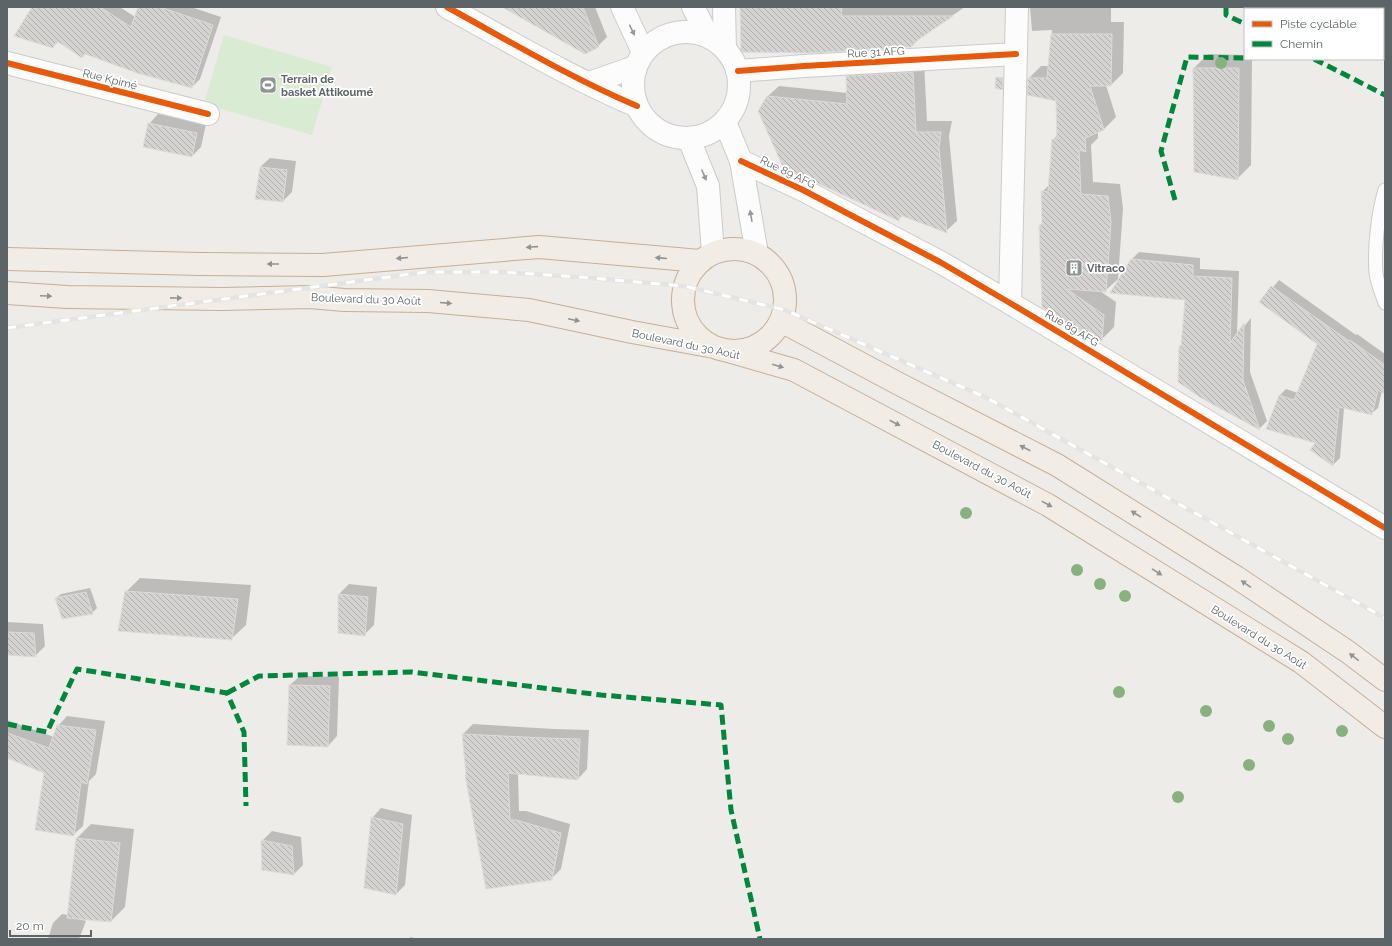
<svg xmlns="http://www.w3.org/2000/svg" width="1392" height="946" viewBox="0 0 1392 946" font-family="Raleway,sans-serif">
	<defs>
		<pattern id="building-back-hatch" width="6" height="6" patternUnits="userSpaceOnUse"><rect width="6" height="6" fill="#d5d3d2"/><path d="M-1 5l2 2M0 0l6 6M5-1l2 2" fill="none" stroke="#b0afae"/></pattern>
	</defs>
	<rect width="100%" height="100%" fill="#eeece9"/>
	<path fill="#d9ebd2" d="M224,35l108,32 -20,68 -108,-31z"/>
	<path fill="#0003" d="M33,7h87l15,10 4,-10h52l30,10 -21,62 -8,8 -133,-46 -6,6z
		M516,7h79l12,30 -9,9z
		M741,7h224l-43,29 -10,10z
		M1030,7h81v15h13l-1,51 -12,12h-5l10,32 -12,12 -6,3v6l-7,7 2,37 27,2 3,25 -5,70 -13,12h-5l16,11 -2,25 -12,12 -28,-13 -34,-101 2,-2v-31l8,-8 3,-44 5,-6 -1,-34 -28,-22 12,-12h8l3,-36 -20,1z
		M1208,54l37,1v4h7l-1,106 -14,14 -43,-111z
		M924,62l3,59h25l-3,15 8,85 -11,10 -43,-16 -4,4 -132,-122 12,-11 69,7v-16l10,-11z
		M158,114l48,10 -5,23 -9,9 -43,-32z
		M270,158l26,3 -4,31 -9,9 -23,-34z
		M1139,252l61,6v11l39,2 -2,64 14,-17 -1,54 17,49 -7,7 -59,-31 -22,-15 1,-36 3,-2 4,-45 -56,-39z
		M1279,280l77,55 1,-1 28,20v38l-3,-1 -4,17 -7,6 -27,-6 -4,50 -7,7 -21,-15 5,-8 -37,-47 6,-6 12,4 20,-50 -57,-41z
		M140,578l111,7 -5,40 -15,14 -105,-47z
		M349,584l28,3 -3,38 -10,10 -25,-3v-38z
		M90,588l7,20 -5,5 -36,-15 5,-4z
		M7,622l36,2 2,22 -10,10 -28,-2z
		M300,676l39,1 -2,59 -9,10 -38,-61z
		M67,716l38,5 -9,53 -7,7 -6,45 -10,9 -28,-62 -38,-16v-37l47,17 4,-11z
		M473,724l81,5 35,1 -2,39 -9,10 -60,-6 1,38h7l44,13 -9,45 -10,10 -84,-105 -4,-40z
		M381,808l31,7 -7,70 -9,9 -24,-76z
		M91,824l43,5 -9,78 -14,14 -33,-2 8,2 -7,18h-31l5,-16 9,-9 6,1 9,-77z
		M272,831l29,6 2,28 -9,9 -32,-33z
		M411,937l6,2h-9z"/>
	<path fill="url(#building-back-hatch)" stroke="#dedbd8" d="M32,7h68l31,20 7,-20h22l53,18 -21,63 -55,-15 -52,-19 -3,4 -25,-17 -4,7 -39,-12z
		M502,7h81l16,40 -14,7z
		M740,7h102l-1,9h112l-41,28v3l-102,6 -69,-1z
		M1051,34h61l-1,52h-21l14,44 -19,8 1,14 -7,-2 2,44 27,2 3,26 -5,70 -39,-3 37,26 -2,26 -28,-14 -32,-20 -3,-82h3l-1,-34 7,1 4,-53h5l-1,-38 -29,-6 1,-17h19z
		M1193,68h46l-1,112 -44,-8z
		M913,72l3,60h25l-2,16 8,85 -47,-18 -1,6 -116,-54 -25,-56 9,-15 80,8 -1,-28z
		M996,77l7,1v12l-8,-2z
		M148,123l49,10 -5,24 -49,-10z
		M260,167l27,3 -4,32 -28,-3z
		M1131,259l62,6v11l39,2 -2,65 14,-20 -1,57 17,50 -59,-32 -23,-16 1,-36h2l4,-46 -75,-7z
		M1271,286l78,55 1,-1 35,25v29l-7,-4 -6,25 -33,-8 -6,59 -23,-16 5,-7 -49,-14 13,-34 15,5 23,-56 -58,-42z
		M125,591l113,8 -6,41 -114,-9z
		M86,592l7,22 -31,5 -7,-21z
		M338,594l30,3 -3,39 -27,-3z
		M7,632l27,1 2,24 -29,-2z
		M289,685l41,1 -2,61 -41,-2z
		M57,725l39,5 -9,54 -6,-2 -7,54 -39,-6 9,-57 -37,-15v-25l42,15z
		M462,734l82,4 36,1 -2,41 -70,-7 2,47h6l45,13 -9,47 -66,9 -21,-114h1z
		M371,817l32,7 -7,71 -32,-7z
		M76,838l44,5 -9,79 -44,-4z
		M261,840l31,6 2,29 -32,-5z"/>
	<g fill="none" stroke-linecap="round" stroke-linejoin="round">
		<g stroke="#cacbcb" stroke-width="15">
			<path id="service" d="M1385,190c-7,23 -11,59 -9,83 1,10 6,20 9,30"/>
		</g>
		<g stroke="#cacbcb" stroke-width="24">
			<path id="minor" d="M447,7c62,34 124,71 190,99
				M724,7l1,42
				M7,63l201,51
				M738,71l66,-5 212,-12
				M589,83l46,-16
				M741,161l62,29 137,72 70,41 375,225
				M1010,303l7,-296"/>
		</g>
		<g stroke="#cacbcb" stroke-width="24">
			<path id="secondary" d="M622,7l21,45
				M693,7l15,29
				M633 85a53 53 0 1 1 106 0a53 53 0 1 1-106 0Z
				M725,122l16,39 16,93
				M689,139l19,47 5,67"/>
		</g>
		<g stroke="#c7ae95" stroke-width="24">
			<path id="trunk" d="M683 300a51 51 0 1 1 102 0a51 51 0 1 1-102 0Z
				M7,259l192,5 124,1 216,-18 161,14
				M7,293l60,4 155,2 88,-2 34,3 84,1 101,9 103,22 82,15 80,23 254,135 253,157 84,65
				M781,321l120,64 156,80 179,112 112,75 37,28"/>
		</g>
		<use href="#service" stroke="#fcfcfc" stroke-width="13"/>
		<use href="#minor" stroke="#fcfcfc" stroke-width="22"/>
		<use href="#secondary" stroke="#fcfcfc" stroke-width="22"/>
		<use href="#trunk" stroke="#f2ece6" stroke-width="22"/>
		<g stroke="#e3e4e3" stroke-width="4.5">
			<path id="rail" d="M7,328l419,-56h76l77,5 105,9 101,24 202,88 398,220"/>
		</g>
		<use href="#rail" stroke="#fff" stroke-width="3" stroke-dasharray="9" stroke-linecap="butt"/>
		<path stroke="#00873e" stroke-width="5" stroke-dasharray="10 5" stroke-linecap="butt" d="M1226,7v8l19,9
			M1383,42h2
			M1314,59l71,36
			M1175,200l-14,-49 26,-94 58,1
			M227,693l32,-17 153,-4 189,23 120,10 10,105 29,129
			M7,724l40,8 30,-63 150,24 17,39 2,74"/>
		<g stroke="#fff" stroke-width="8">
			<path id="cycleway" d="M447,7c62,34 124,71 190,99
				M7,63l201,51
				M738,71l66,-5 212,-12
				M741,161l62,29 137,72 70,41 375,225"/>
		</g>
		<use href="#cycleway" stroke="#e8590c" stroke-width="6"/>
	</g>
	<g fill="#89b180">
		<circle cx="1221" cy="63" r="6"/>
		<circle cx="966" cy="513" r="6"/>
		<circle cx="1077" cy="570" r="6"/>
		<circle cx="1100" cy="584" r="6"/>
		<circle cx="1125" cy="596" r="6"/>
		<circle cx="1119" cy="692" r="6"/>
		<circle cx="1206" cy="711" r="6"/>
		<circle cx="1269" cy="726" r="6"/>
		<circle cx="1342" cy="731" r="6"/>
		<circle cx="1288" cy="739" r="6"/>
		<circle cx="1249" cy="765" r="6"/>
		<circle cx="1178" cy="797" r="6"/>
	</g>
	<defs><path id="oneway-solid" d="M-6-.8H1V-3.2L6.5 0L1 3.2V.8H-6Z"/></defs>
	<g fill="#95999c">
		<use href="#oneway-solid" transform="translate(632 30) rotate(64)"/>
		<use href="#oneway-solid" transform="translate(704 175) rotate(67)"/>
		<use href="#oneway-solid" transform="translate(751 216) rotate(-100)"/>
	</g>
	<g fill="#919494">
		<use href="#oneway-solid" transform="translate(532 247) rotate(176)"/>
		<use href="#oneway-solid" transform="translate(402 258) rotate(175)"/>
		<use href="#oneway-solid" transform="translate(661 258) rotate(-175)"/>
		<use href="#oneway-solid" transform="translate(273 264) rotate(-180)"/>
		<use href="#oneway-solid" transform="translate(46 296) rotate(3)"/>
		<use href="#oneway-solid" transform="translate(176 298) rotate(1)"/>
		<use href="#oneway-solid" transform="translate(446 303) rotate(5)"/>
		<use href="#oneway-solid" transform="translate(574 320) rotate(12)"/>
		<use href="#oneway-solid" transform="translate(778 366) rotate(16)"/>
		<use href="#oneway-solid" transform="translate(895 423) rotate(28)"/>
		<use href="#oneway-solid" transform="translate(1025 448) rotate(-153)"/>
		<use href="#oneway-solid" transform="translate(1047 504) rotate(29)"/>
		<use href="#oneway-solid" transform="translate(1136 514) rotate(-148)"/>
		<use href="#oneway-solid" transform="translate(1157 572) rotate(32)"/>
		<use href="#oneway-solid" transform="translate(1246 584) rotate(-146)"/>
		<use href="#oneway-solid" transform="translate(1354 657) rotate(-142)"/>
	</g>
	<defs>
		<g id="stadium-square" transform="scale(0.9)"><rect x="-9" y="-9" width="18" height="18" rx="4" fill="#909495" stroke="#fff"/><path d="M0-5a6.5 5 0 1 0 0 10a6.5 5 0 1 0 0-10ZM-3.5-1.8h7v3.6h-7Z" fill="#fff"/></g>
		<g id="building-square" transform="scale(0.9)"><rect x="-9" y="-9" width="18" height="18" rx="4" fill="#909495" stroke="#fff"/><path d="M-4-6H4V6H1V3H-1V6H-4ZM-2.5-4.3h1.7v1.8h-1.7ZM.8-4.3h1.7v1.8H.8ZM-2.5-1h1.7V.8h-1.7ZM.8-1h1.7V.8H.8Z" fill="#fff"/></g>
	</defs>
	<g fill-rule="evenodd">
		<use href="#stadium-square" x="268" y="85"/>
		<use href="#building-square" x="1074" y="268"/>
	</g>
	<g text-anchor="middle" stroke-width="3.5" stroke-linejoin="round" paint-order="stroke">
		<g font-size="11" fill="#5d6468" stroke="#fff">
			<text transform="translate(876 52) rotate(-3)" y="4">Rue 31 AFG</text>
			<text transform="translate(110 79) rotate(14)" y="4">Rue Kpimé</text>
			<text transform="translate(788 172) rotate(26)" y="4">Rue 89 AFG</text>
			<text transform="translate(366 299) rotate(2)" y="4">Boulevard du 30 Août</text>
			<text transform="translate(1072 328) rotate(31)" y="4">Rue 89 AFG</text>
			<text transform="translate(686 344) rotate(12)" y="4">Boulevard du 30 Août</text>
			<text transform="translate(982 469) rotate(28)" y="4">Boulevard du 30 Août</text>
			<text transform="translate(1259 637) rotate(32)" y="4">Boulevard du 30 Août</text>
		</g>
		<g font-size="11" font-weight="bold" fill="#5d6468" stroke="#fff" text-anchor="start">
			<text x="281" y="83">Terrain de<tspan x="281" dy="13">basket Attikoumé</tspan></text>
			<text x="1087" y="272">Vitraco</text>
		</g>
	</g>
	<rect width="1392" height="946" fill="none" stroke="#5d6468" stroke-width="16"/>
	<rect x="1244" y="8" width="140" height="52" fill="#ffffff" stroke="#bec1c3"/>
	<rect x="1252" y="21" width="20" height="6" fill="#e8590c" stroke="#bec1c3"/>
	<text x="1280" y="28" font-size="12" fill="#5d6468">Piste cyclable</text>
	<rect x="1252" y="41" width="20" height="6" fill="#00873e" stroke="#bec1c3"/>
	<text x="1280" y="48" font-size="12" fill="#5d6468">Chemin</text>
	<path d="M10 930v6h81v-6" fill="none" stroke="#5d6468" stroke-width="2"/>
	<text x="16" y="930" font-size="12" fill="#5d6468" stroke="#ffffff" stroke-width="3" paint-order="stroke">20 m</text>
</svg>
